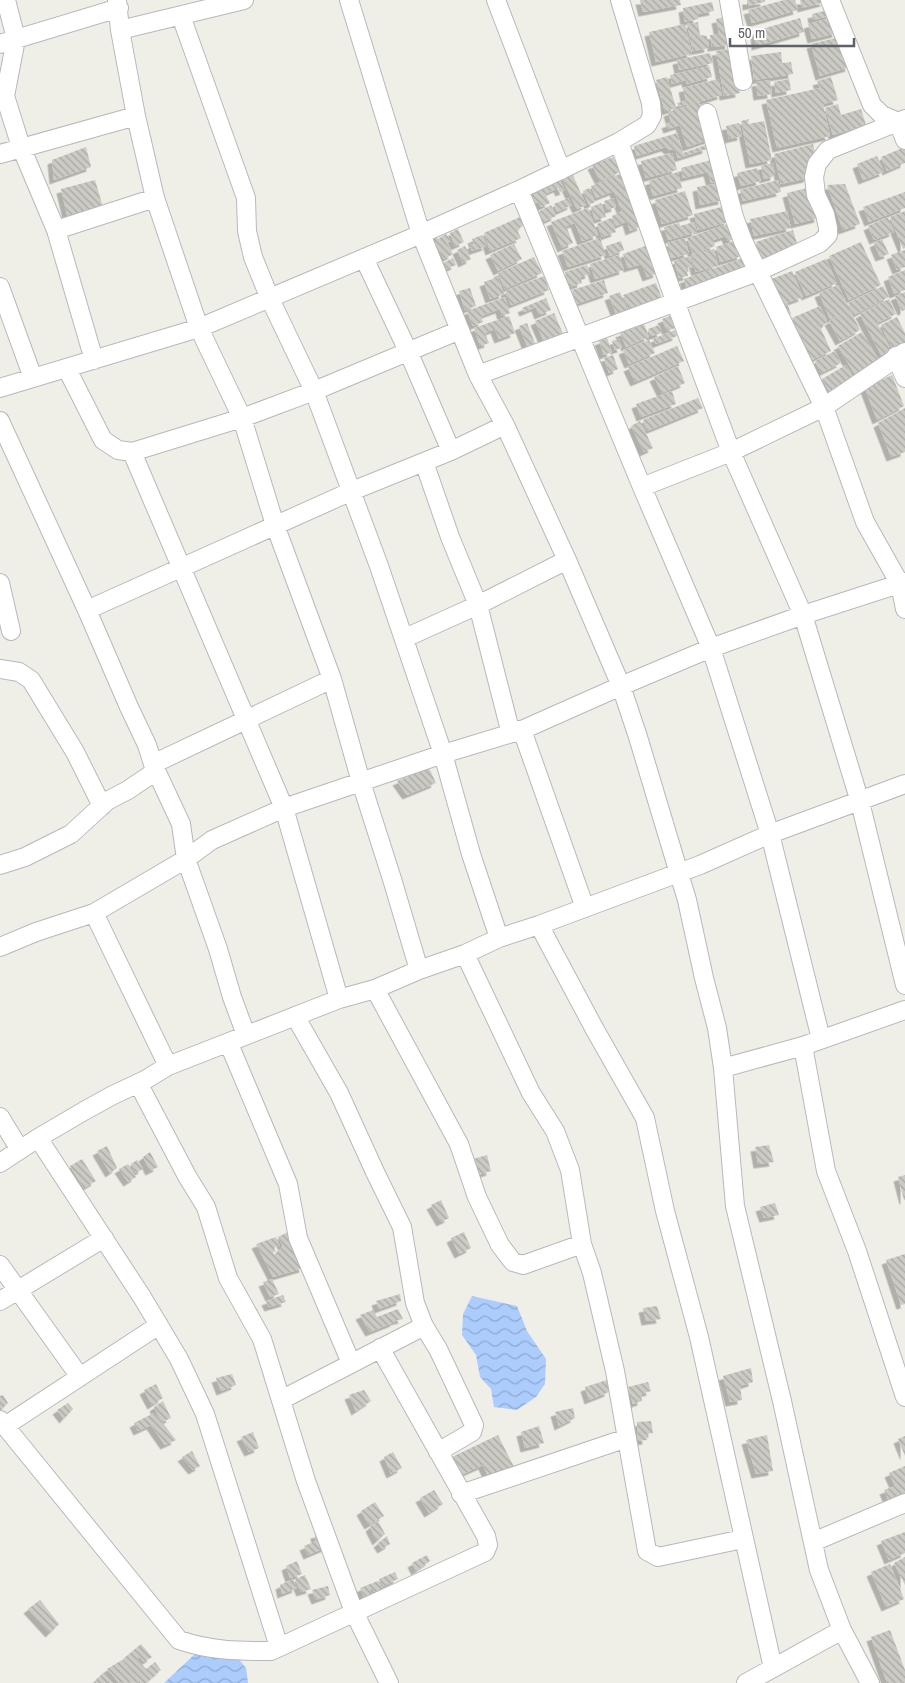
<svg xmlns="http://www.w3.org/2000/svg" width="905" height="1683" viewBox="0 0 905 1683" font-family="'Archivo Narrow',sans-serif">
	<defs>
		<pattern id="water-waves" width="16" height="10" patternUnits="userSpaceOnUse" patternTransform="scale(1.25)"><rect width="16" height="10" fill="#abccfc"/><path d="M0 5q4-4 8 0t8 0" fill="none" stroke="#8ea9d0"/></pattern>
		<pattern id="building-back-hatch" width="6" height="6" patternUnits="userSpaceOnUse" patternTransform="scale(1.25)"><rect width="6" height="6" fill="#cbcac3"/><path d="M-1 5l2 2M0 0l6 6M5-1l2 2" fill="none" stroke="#a8a7a2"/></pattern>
		<filter id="shadow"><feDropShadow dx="-4.5" dy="4.5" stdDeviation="0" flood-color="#0004"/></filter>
	</defs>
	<rect width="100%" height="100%" fill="#f0efe7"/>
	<path fill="url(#water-waves)" d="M472,1296l45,10 10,25 19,28 -1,25 -9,13 -19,13 -23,-3 -3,-18 -11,-12 -4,-22 -14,-20 1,-21z
		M196,1653l41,4 9,11 2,15h-84z"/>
	<path fill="url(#building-back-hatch)" filter="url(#shadow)" d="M640,0h40l1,5 -38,7z
		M747,0h18v2l-18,4z
		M784,0h11l3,10 -46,13 -4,-13z
		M800,0h24l1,2 -23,6z
		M712,2l2,9 -17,3 1,5 -13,3 -2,-14z
		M828,10l4,5 -19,5 -1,-6z
		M725,17l5,28 -18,2 -2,-12 9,-1 -3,-15z
		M834,17l3,16 -25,6 -4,-15z
		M800,18l4,14 -48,14 -1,-15z
		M698,22l2,13 7,1 2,12 -16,3 -6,-27z
		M685,24l7,30 -36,8 -7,-30z
		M840,37l10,30 -30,9 -9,-32z
		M732,49l8,44 -16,3 -8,-45z
		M781,52l1,11 9,-1 2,12 -39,6 -3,-24z
		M710,53l3,10 -34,7 -2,-10z
		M709,66l3,11 -25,7 -1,-4 -14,4 -2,-9z
		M667,77l9,31 -11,3 -9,-31z
		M831,77l7,23 -15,4 7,32 -53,12 -11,-48 54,-12 -3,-7z
		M718,79l4,16 -23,7 -21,4 -1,-3 9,-2 -3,-13z
		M789,79l2,11 -15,3 -2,-11z
		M770,80l2,14 -14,2 -2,-14z
		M699,102l11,37 -23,8 -7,-22 -12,4 -2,-5 5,-2 -3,-10z
		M838,104l3,11 20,-6 5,16 -33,10 -8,-27z
		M749,119l-1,5 16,-3 8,39 -22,4 -9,-43z
		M739,123l3,13 -13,3 -3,-13z
		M677,133l6,20 23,-8 1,4 -29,9 -3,-9 -6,1 -3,-3 -29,9 -3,-10z
		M813,144l3,14 -8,20 -27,6 -7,-30z
		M86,147l5,20 -37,13 -2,-20z
		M905,147v16l-18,8 -6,-14z
		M672,153l5,17 -31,8 -5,-17z
		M877,156l7,16 -21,8 -6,-16z
		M613,157l7,15 -8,4 -6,-12 5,12 -11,5 -8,-16z
		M715,159l5,21 -9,3 -3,-11 -25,6 -2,-10z
		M773,163l2,13 -11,3 -3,-13z
		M757,168l4,13 -20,5 -4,-13z
		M678,172l4,16 -29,8 -4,-15z
		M572,173l14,32 -9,4 -15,-31z
		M620,174l22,52 -12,5 -3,-10 -11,5 -4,-10 17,-8 -7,3 -8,-20 -18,7 -5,-12z
		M559,179l6,11 -5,2 -2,-4 -13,6 5,9 -9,4 -2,-5 -4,1 -5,-10z
		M95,180l8,27 -35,12 -7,-30z
		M778,180l3,12 -38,9 -3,-11z
		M720,183l3,17 -23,5 -3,-18z
		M845,184l15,40 -17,6 -16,-45z
		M811,187l8,31 -24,6 -8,-31z
		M589,188l6,14 -6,3 -6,-14z
		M685,191l8,24 -31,9 -7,-24z
		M905,192v16l-36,14 -6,-15z
		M568,198l4,7 -15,7 -3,-8z
		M613,198l3,9 -9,3 -3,-9z
		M601,203l5,14 -11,3 -4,-13z
		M551,205l5,11 -13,6 -5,-10z
		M725,206l4,16 -31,8 -4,-16z
		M588,208l10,27 -16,6 -7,-18 -9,3 7,17 -11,5 -11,-26z
		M787,211l4,17 -37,8 -4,-17z
		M905,211v37l-2,1 -13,-32z
		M520,217l4,8 -7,5 4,8 -31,13 -6,-18z
		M888,217l6,15 -20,8 -6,-14z
		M611,218l5,14 -14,5 -5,-13z
		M694,222l3,10 -29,8 -4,-13 15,-4 1,3z
		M730,223l5,16 -7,2 -2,-5 -13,4 2,6 -22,8 -6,-16z
		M458,229l6,13 -9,4 -5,-13z
		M793,230l6,20 -37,11 -6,-19z
		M446,234l5,7 -4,2 6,11 -9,5 -12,-21 3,-3 3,4z
		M482,235l5,11 -15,5 -2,-6 4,-1 -2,-5z
		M600,238l6,17 -38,12 -6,-16z
		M685,238l4,16 -18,4 -4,-15z
		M882,239l7,15 -9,3 -6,-14z
		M737,240l5,16 -22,6 -4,-15z
		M621,241l3,9 -14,6 -4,-10z
		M861,242l20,43 -32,15 -20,-44z
		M514,244l8,15 -24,12 -8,-16z
		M648,245l10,28 -11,4 -5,-13 -14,4 -5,-14z
		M465,246l6,13 -8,4 -6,-13z
		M714,249l4,17 -22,6 -5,-17z
		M905,250v17l-8,3 -6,-15z
		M619,255l5,15 -29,9 -5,-15z
		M690,256l3,11 -7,1 2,8 -9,2 -5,-17z
		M534,257l8,16 -37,16 -7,-16z
		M746,257l4,13 -62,22 -4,-13z
		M453,258l3,7 -12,5 -3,-6z
		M826,259l11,24 -31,13 -11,-24z
		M587,265l3,9 -10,3 2,6 -12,4 -5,-15z
		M905,270v20l-11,4 -6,-17z
		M792,271l11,26 -16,6 4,11 -7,3 -15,-37z
		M544,276l5,14 -38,15 -6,-14z
		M498,277l6,17 -14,5 -6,-17z
		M604,280l4,13 -32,11 -4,-14z
		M656,283l7,18 -33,12 -7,-18z
		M838,285l22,45 -20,11 -11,-20 16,-8 -15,6 -11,-26z
		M883,286l6,11 -35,18 -6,-12z
		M470,288l6,18 -11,4 -6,-19z
		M620,292l9,23 -11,4 -9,-23z
		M905,292v18l-3,1 -7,-15z
		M505,297l5,16 -8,3 -2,-7 -19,7 2,6 -10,4 -6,-15z
		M546,298l5,12 -12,5 -3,-8 -12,5 -2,-4z
		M889,299l7,15 -19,9 14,27 -10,5 -21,-41z
		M820,306l7,15 -6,8 10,22 -19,9 -20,-42z
		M554,313l10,23 -19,8 -10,-23z
		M509,316l6,17 -16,6 -4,-10 -10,4 4,10 -9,3 -6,-18z
		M670,316l5,12 -8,3 -5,-12z
		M897,317l8,16v13l-11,6 -13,-27z
		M527,323l10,25 -8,3 -10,-25z
		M644,324l5,13 -23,10 -6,-14z
		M659,325l3,8 -11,3 -3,-7z
		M675,330l2,6 -21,8 -3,-5z
		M862,332l19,32 -24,14 -19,-32z
		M607,338l5,14 -8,3 -5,-14z
		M619,339l3,9 -7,2 -3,-9z
		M649,340l6,13 -26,11 -6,-14z
		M677,346l7,15 -49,21 -7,-15z
		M835,351l6,12 -20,10 -6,-12z
		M613,355l5,14 -9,4 -5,-15z
		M846,365l10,17 -24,14 -10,-17z
		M678,366l7,17 -23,10 -8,-16z
		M892,375l12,31 -27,14 -12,-32z
		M672,391l4,13 -35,13 -5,-13z
		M698,398l5,10 -56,23 -4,-11z
		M905,408v44l-14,5 -13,-34z
		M640,421l13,27 -9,4 -13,-26z
		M429,768l7,15 -29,12 -10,-14z
		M769,1145l5,17 -16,2 -3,-17z
		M107,1146l10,22 -7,5 -13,-22z
		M150,1152l8,15 -8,4 -7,-14z
		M487,1155l4,16 -16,5 -5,-16z
		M82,1159l14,22 -12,7 -14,-22z
		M137,1160l6,9 -7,4 -5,-9z
		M128,1164l8,13 -8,5 -9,-13z
		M905,1175v25h-1l-6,-23z
		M441,1200l8,18 -8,4 -10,-17z
		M775,1203l4,12 -15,3 -4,-11z
		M290,1231l14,37 -31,9 -17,-33 20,-7 4,10h-5l-2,5 1,3 9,-9 -5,-9z
		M464,1232l7,16 -12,6 -8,-16z
		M905,1254v50l-4,1 -15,-45z
		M272,1279l7,15 -9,3 -7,-15z
		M400,1294l1,7 -22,8 -3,-8z
		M283,1295l3,7 -17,5 -3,-6z
		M657,1306l4,13 -15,2 -3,-13z
		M398,1309l5,10 -8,2 -3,-6 3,7 -25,10 -10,-17 13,-5 4,7z
		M751,1368l2,14 -13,4 2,14 -12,2 -7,-26z
		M232,1374l4,11 -15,6 -5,-13z
		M607,1380l2,12 -20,8 -4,-13z
		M648,1382l3,9 -10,3 1,7 -9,3 -5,-17z
		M156,1384l7,14 -11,7 -8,-15z
		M364,1390l7,11 -15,10 -7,-16z
		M3,1395l5,8 -6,6 -2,-3v-10z
		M163,1401l8,17 -9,4 -8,-15z
		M68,1403l5,6 -9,10 -7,-9z
		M573,1408l2,10 -16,8 -4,-14z
		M154,1413l8,9 14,18 -11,5 -14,-20 -13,6 -4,-8z
		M651,1421l2,12 -7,1 1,6 -9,1 -1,-19z
		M539,1426l5,17 -19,5 -4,-16z
		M253,1432l6,16 -10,4 -8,-15z
		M498,1435l18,36 -25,12 -8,-18 -22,10 -9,-18z
		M767,1435l6,36 -17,3 -10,-34z
		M905,1436v20l-7,-17z
		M192,1451l8,15 -7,4 -11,-13z
		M393,1452l9,16 -11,6 -7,-17z
		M905,1466v31l-15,7 -6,-14 11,-4 -6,-13z
		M434,1490l9,14 -14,9 -9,-15z
		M375,1502l9,14 -15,9 -8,-14z
		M378,1521l7,13 -8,7 -7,-14z
		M905,1532v21l-16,7 -8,-19z
		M321,1533l6,14 -19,8 -4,-9 12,-5 -1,-7z
		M387,1536l3,8 -8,5 -4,-6z
		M427,1555l3,6 -14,10 -4,-8z
		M905,1557v28l-11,-22z
		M297,1561l5,13 -12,4 -4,-12z
		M890,1564l14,35 -18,8 -15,-35z
		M395,1572l3,7 -15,7 -4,-7z
		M305,1575l6,14 -10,3 -6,-13z
		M293,1579l4,9 -15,6 -2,-9z
		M378,1581l7,11 -9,4 -4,-8 -2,2 3,7 -7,4 -6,-13z
		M328,1586l2,9 -14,5 -4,-10z
		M40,1600l19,24 -9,9 -22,-24z
		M890,1630l15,40v13h-18l-16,-46z
		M141,1644l11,13 -8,5 -5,-5 -2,2 9,10 9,-7 6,8 -15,13h-5l-18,-24z
		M122,1660l17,22 -20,1 -12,-14z
		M103,1673l10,10h-16l-2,-2z"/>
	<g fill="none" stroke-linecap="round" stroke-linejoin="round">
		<g stroke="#b7b8bd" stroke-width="20">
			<path id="minor" d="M6,0l10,39 -11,57 16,51 35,83 38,130
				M117,0l3,30 16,86 19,82 44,130 43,90 33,107 57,154 29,103 31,97 27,91
				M349,0l72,234 57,141 27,50 62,135 54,126 17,51 49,163 17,78 13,50 6,40 12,138 47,195 37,169 23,60 28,53
				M496,0l65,170
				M729,0l14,81
				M830,0l42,105 10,10 16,7 7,18
				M181,16l65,182 1,33 6,26 17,42 44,92 65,175 64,188 28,100 28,84
				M120,30l124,-30
				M0,44l119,-36
				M707,113l27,104 9,24 81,166 41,115 35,62 5,25
				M619,142l56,159 56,151 72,163 57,187 45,183
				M0,154l136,-38
				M519,190l123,297 69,161 59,186 51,205
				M56,230l99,-32
				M364,258l44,93 43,100
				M0,287l33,91
				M896,356l9,22
				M67,369l36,71 15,10 14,2 110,-34 72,-27 146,-61
				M478,375l279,-103 63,-29 8,-8v-7l-3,-14 -9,-19 -2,-18 3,-13 11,-14 77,-31
				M0,388l199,-60 222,-94 98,-44 100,-48 28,-17 5,-9 -1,-13 -31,-103
				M0,421l87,189 42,97 18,38 6,19 28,60 5,35 32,90 14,48 14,38
				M132,452l152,356 55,191
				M424,462l26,75 28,68 89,-45
				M642,487l89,-35 93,-45 81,-55
				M0,583l11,48
				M87,610l265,-119 99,-40 54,-26
				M405,638l73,-33 32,125h12l63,178
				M0,669l19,3 12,8 44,72 27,54
				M153,764l179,-85
				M0,865l25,-8 46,-23 36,-33 21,-11 28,-19
				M94,913l74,153
				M539,925l55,103 51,90 20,93 34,126 74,331
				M0,947l36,-15 58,-19 92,-54 26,-19 72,-32 159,-54 79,-24 99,-44 90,-38 92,-33 102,-33
				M465,954l66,139 24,38 15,39 12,74 10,29 23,98 32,180 11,6 85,-18
				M375,989l84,155 18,53 23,48 13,17 10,3 59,-21
				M295,1016l44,77 36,79 27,55 13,76 9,23 14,23 36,76 -2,7 -34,20
				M229,1044l59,140 10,54 53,125
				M803,1046l23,125 31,80 48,146
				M723,1068l80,-22 102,-36
				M138,1083l49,93 19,31 22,71 34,61 44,142 48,131 35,71
				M0,1117l20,33
				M38,1138l104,159 37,62 26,55 74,233
				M0,1163l38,-25 46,-27 29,-16 32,-15 23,-14 143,-56 28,-11 36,-10 44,-19 46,-16 34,-16 40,-13 161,-60 70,-31 135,-50
				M0,1265l80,112
				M0,1301l104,-63
				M281,1400l143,-74
				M0,1420l179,220c32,11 59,11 92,11l214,-99 3,-7 -2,-9 -106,-188
				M5,1426l154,-101
				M461,1494l166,-56
				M813,1542l92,-39
				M746,1683l96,-53"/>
		</g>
		<use href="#minor" stroke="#fff" stroke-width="18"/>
	</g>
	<path d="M730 38v8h124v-8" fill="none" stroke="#5e6166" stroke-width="2.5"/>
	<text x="738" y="38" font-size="15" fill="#5e6166" stroke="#ffffff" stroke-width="4" paint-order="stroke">50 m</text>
</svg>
